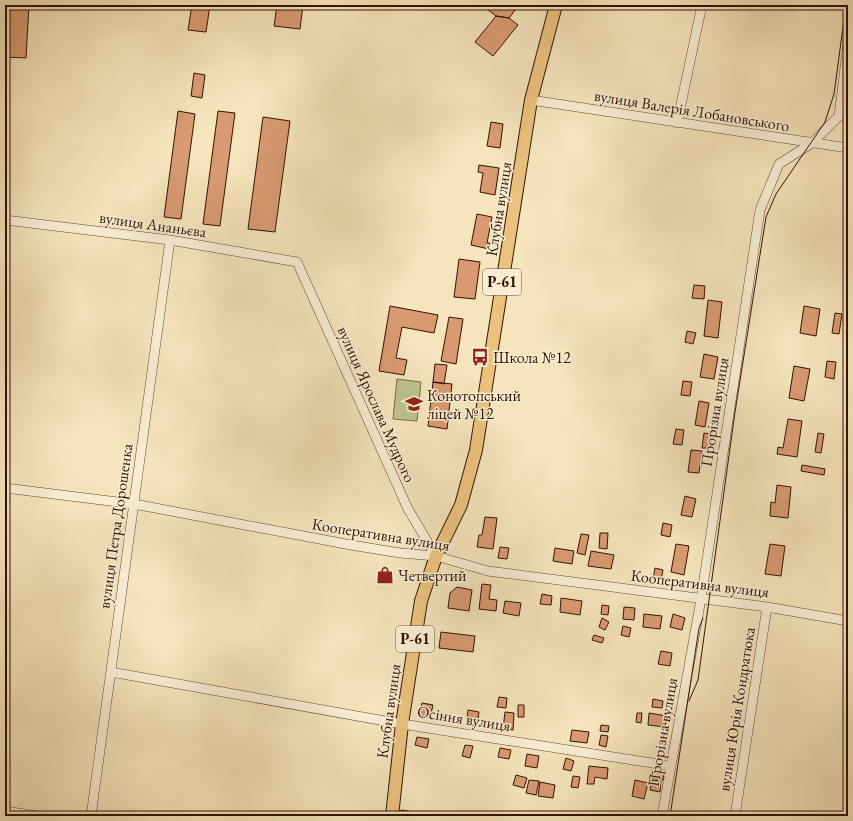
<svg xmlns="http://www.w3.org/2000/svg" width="853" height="821" viewBox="0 0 853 821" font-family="'EB Garamond',serif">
	<rect width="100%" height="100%" fill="#f5e4bc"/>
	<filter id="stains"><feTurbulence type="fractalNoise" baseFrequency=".005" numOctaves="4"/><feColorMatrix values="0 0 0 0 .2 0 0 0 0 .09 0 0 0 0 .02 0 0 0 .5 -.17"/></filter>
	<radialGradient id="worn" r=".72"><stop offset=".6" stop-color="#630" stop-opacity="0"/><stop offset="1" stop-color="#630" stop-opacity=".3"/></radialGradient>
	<path fill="#bdc48f" stroke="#786a4a" d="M397,379l24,3 -4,39 -24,-2z"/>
	<path fill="#d99a71" stroke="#321104" d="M5,5h24l-3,53 -21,-1z
		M192,5h18l-4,27 -18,-2z
		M277,5h26l-3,24 -26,-3z
		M490,5h29l-10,13 -13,-2 -9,-7z
		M496,16l13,2 9,7 -25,31 -18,-14z
		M194,73l11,2 -3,23 -11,-2z
		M178,111l17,3 -14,105 -17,-2z
		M218,111l17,2 -15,113 -17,-2z
		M263,117l27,4 -15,111 -27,-3z
		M491,122l12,2 -3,24 -13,-2z
		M479,165l20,3 -4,27 -15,-3 3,-19 -5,-1z
		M477,214l15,3 -5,26h3l-1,6 -18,-4z
		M459,259l21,3 -5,37 -21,-2z
		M694,285l11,1 -1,13 -12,-1z
		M708,300l14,2 -4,36 -14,-2z
		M390,306l48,9 -4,18 -32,-6 -6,31 11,2 -3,15 -25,-4z
		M804,306l16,3 -4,27 -16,-3z
		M835,313l7,1 -3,20 -7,-1z
		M449,317l14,2 -7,45 -15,-3z
		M687,331l9,2 -3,11 -8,-2z
		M704,354l14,3 -4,22 -14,-2z
		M827,361l9,1 -2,17 -9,-2z
		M435,364l12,1 -3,19 -11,-2z
		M794,366l16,3 -6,32 -15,-3z
		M683,381l9,1 -2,14 -9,-1z
		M433,382l19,2 -5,45 -19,-3z
		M699,401l10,2 -4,24 -10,-2z
		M788,419l14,2 -5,36 -20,-3 1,-7 5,1z
		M676,429l8,1 -2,15 -9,-1z
		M704,433l8,1 -2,14h-8z
		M818,433l6,1 -3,19 -6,-1z
		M691,450l11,1 -3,22 -11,-1z
		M802,465l23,4 -1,6 -23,-4z
		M777,485l14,2 -3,31 -18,-2 1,-14 4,1z
		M685,496l11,3 -4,18 -11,-2z
		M485,517l12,1 -4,31 -16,-2 2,-12h3z
		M663,523l9,2 -2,12 -9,-2z
		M600,533h8l-1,16 -8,-1z
		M581,534l8,1 -4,20 -8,-2z
		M676,544l13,2 -5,29 -13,-3z
		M770,544l15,2 -4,30 -16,-2z
		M500,547l9,1 -2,11 -9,-1z
		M555,548l19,3 -2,13 -19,-3z
		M591,551l23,4 -3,14 -23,-3z
		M655,568l8,2 -2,10 -8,-1z
		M482,584l9,1 -2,14 8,1 -1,11 -17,-2z
		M457,587l15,3 -3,21 -21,-3 2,-15z
		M542,594l10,2 -1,9 -11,-1z
		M561,598l21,3 -2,14 -20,-3z
		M505,601l16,2 -2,13 -16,-3z
		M602,605l7,1 -1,9 -7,-1z
		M624,607l11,1 -1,12 -11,-1z
		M644,614l18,2 -2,13 -17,-2z
		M673,614l12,4 -3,12 -12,-3z
		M602,618l7,4 -4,8 -6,-3z
		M623,626l8,2 -2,9 -8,-2z
		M441,632l34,4 -2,16 -34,-4z
		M594,635l10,3 -2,5 -10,-3z
		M661,651l11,2 -2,13 -12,-2z
		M499,697l8,1 -1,10 -9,-1z
		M653,699l10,2 -1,7 -10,-1z
		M422,703l11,2 -3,13 -11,-3z
		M518,705h6v12h-6z
		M468,710l11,2 -2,14 -11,-1z
		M505,712l9,1 -1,17 -10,-1z
		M637,713h5l-1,10 -5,-1z
		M649,713l18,3 -2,11 -17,-2z
		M601,725l8,1 -1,6 -8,-1z
		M572,730l17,2 -2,11 -17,-2z
		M601,735l7,1 -2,11 -7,-2z
		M417,737l12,2 -2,9 -12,-3z
		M465,745l8,1 -3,12 -8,-2z
		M500,748l11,2 -2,9 -11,-2z
		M527,754l12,2 -2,12 -12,-2z
		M566,758l8,3 -3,10 -8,-2z
		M589,766l19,2 -1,11 -12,-2 -1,7h-7z
		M653,771l11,2 -1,7 -12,-2z
		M516,775l11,3 -3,10 -11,-3z
		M573,776l7,1 -2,11 -7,-1z
		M529,780l10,1 -3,14 -10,-2z
		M635,780l13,3 -4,16 -12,-3z
		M652,780l9,1 -1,11 -10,-2z
		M540,782l15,3 -2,13 -15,-2z
		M401,810l13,2 -1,4h-13z"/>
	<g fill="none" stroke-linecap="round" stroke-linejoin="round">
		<g stroke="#634632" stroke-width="10">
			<path id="minor" d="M531,100l317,48
				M677,123l25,-118
				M5,220l165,20 127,22 111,247 28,47
				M5,488l129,16 217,41 49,8 36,3 52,15 279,36 81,14
				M111,672l291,52 269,42
				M5,811l32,5
				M91,816l79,-576
				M662,816l39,-217 59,-389 19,-46 33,-21 27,-27 9,-73
				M735,816l32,-209"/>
		</g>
		<g stroke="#321104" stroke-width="14">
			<path id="major" d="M392,816l10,-92 19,-123 15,-45 25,-51 15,-55 55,-350 25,-95"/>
		</g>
		<use href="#minor" stroke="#f8edd3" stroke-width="9"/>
		<use href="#major" stroke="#eac27e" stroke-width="12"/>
		<path stroke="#321104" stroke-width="1" d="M689,701l9,-21 37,-268 31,-195 10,-23 49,-72 9,-28 12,-89
			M670,816l29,-188 4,-10"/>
	</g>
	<defs>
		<g id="bus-bare" transform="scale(1.38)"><path d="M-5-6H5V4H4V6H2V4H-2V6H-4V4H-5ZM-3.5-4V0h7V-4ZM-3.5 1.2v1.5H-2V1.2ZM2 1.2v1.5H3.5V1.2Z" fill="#8f2418" stroke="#f8edd3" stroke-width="2.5" paint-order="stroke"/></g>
		<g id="school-bare" transform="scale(1.38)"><path d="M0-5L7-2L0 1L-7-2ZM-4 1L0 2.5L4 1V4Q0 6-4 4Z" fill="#8f2418" stroke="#f8edd3" stroke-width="2.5" paint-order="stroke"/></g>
		<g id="shop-bare" transform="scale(1.38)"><path d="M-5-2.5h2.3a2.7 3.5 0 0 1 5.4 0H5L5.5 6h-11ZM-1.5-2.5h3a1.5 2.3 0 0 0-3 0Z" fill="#8f2418" stroke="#f8edd3" stroke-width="2.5" paint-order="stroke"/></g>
	</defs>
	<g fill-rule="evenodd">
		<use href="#bus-bare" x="480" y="357"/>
		<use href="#school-bare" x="414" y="404"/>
		<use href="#shop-bare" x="385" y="575"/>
	</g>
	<g text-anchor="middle" stroke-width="3" stroke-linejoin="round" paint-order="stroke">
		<g fill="#f8edd3" stroke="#6d5342" stroke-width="1">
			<rect x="483" y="269" width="38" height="26" rx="3"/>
			<rect x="396" y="626" width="38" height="26" rx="3"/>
		</g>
		<g font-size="15" font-weight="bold" fill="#321104">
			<text x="502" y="287">Р-61</text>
			<text x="415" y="644">Р-61</text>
		</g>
		<g font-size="16" fill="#321104" stroke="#f8edd3">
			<text transform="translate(692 110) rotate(9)" y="6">вулиця Валерія Лобановського</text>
			<text transform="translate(498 209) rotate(-81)" y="6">Клубна вулиця</text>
			<text transform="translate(153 224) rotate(8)" y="6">вулиця Ананьєва</text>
			<text transform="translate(377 404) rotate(66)" y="6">вулиця Ярослава Мудрого</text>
			<text transform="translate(714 412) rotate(-81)" y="6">Прорізна вулиця</text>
			<text transform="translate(115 526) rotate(-82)" y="6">вулиця Петра Дорошенка</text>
			<text transform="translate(381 534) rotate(9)" y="6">Кооперативна вулиця</text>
			<text transform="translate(700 583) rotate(7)" y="6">Кооперативна вулиця</text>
			<text transform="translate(736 709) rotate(-81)" y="6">вулиця Юрія Кондратюка</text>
			<text transform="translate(388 711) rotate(-82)" y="6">Клубна вулиця</text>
			<text transform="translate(464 718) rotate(9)" y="6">Осіння вулиця</text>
			<text transform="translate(662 732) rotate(-80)" y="6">Прорізна вулиця</text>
		</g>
		<g font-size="16" fill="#321104" stroke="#f8edd3" text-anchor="start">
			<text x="493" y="363">Школа №12</text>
			<text x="427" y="401">Конотопський<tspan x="427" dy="18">ліцей №12</tspan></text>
			<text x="398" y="581">Четвертий</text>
		</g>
	</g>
	<rect width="853" height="821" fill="none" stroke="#f5e4bc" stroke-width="20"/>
	<rect x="6" y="6" width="841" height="809" fill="none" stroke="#321104" stroke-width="2"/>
	<rect x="10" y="10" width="833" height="801" fill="none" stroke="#321104"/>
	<rect width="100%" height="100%" filter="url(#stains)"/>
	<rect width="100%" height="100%" fill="url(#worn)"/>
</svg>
